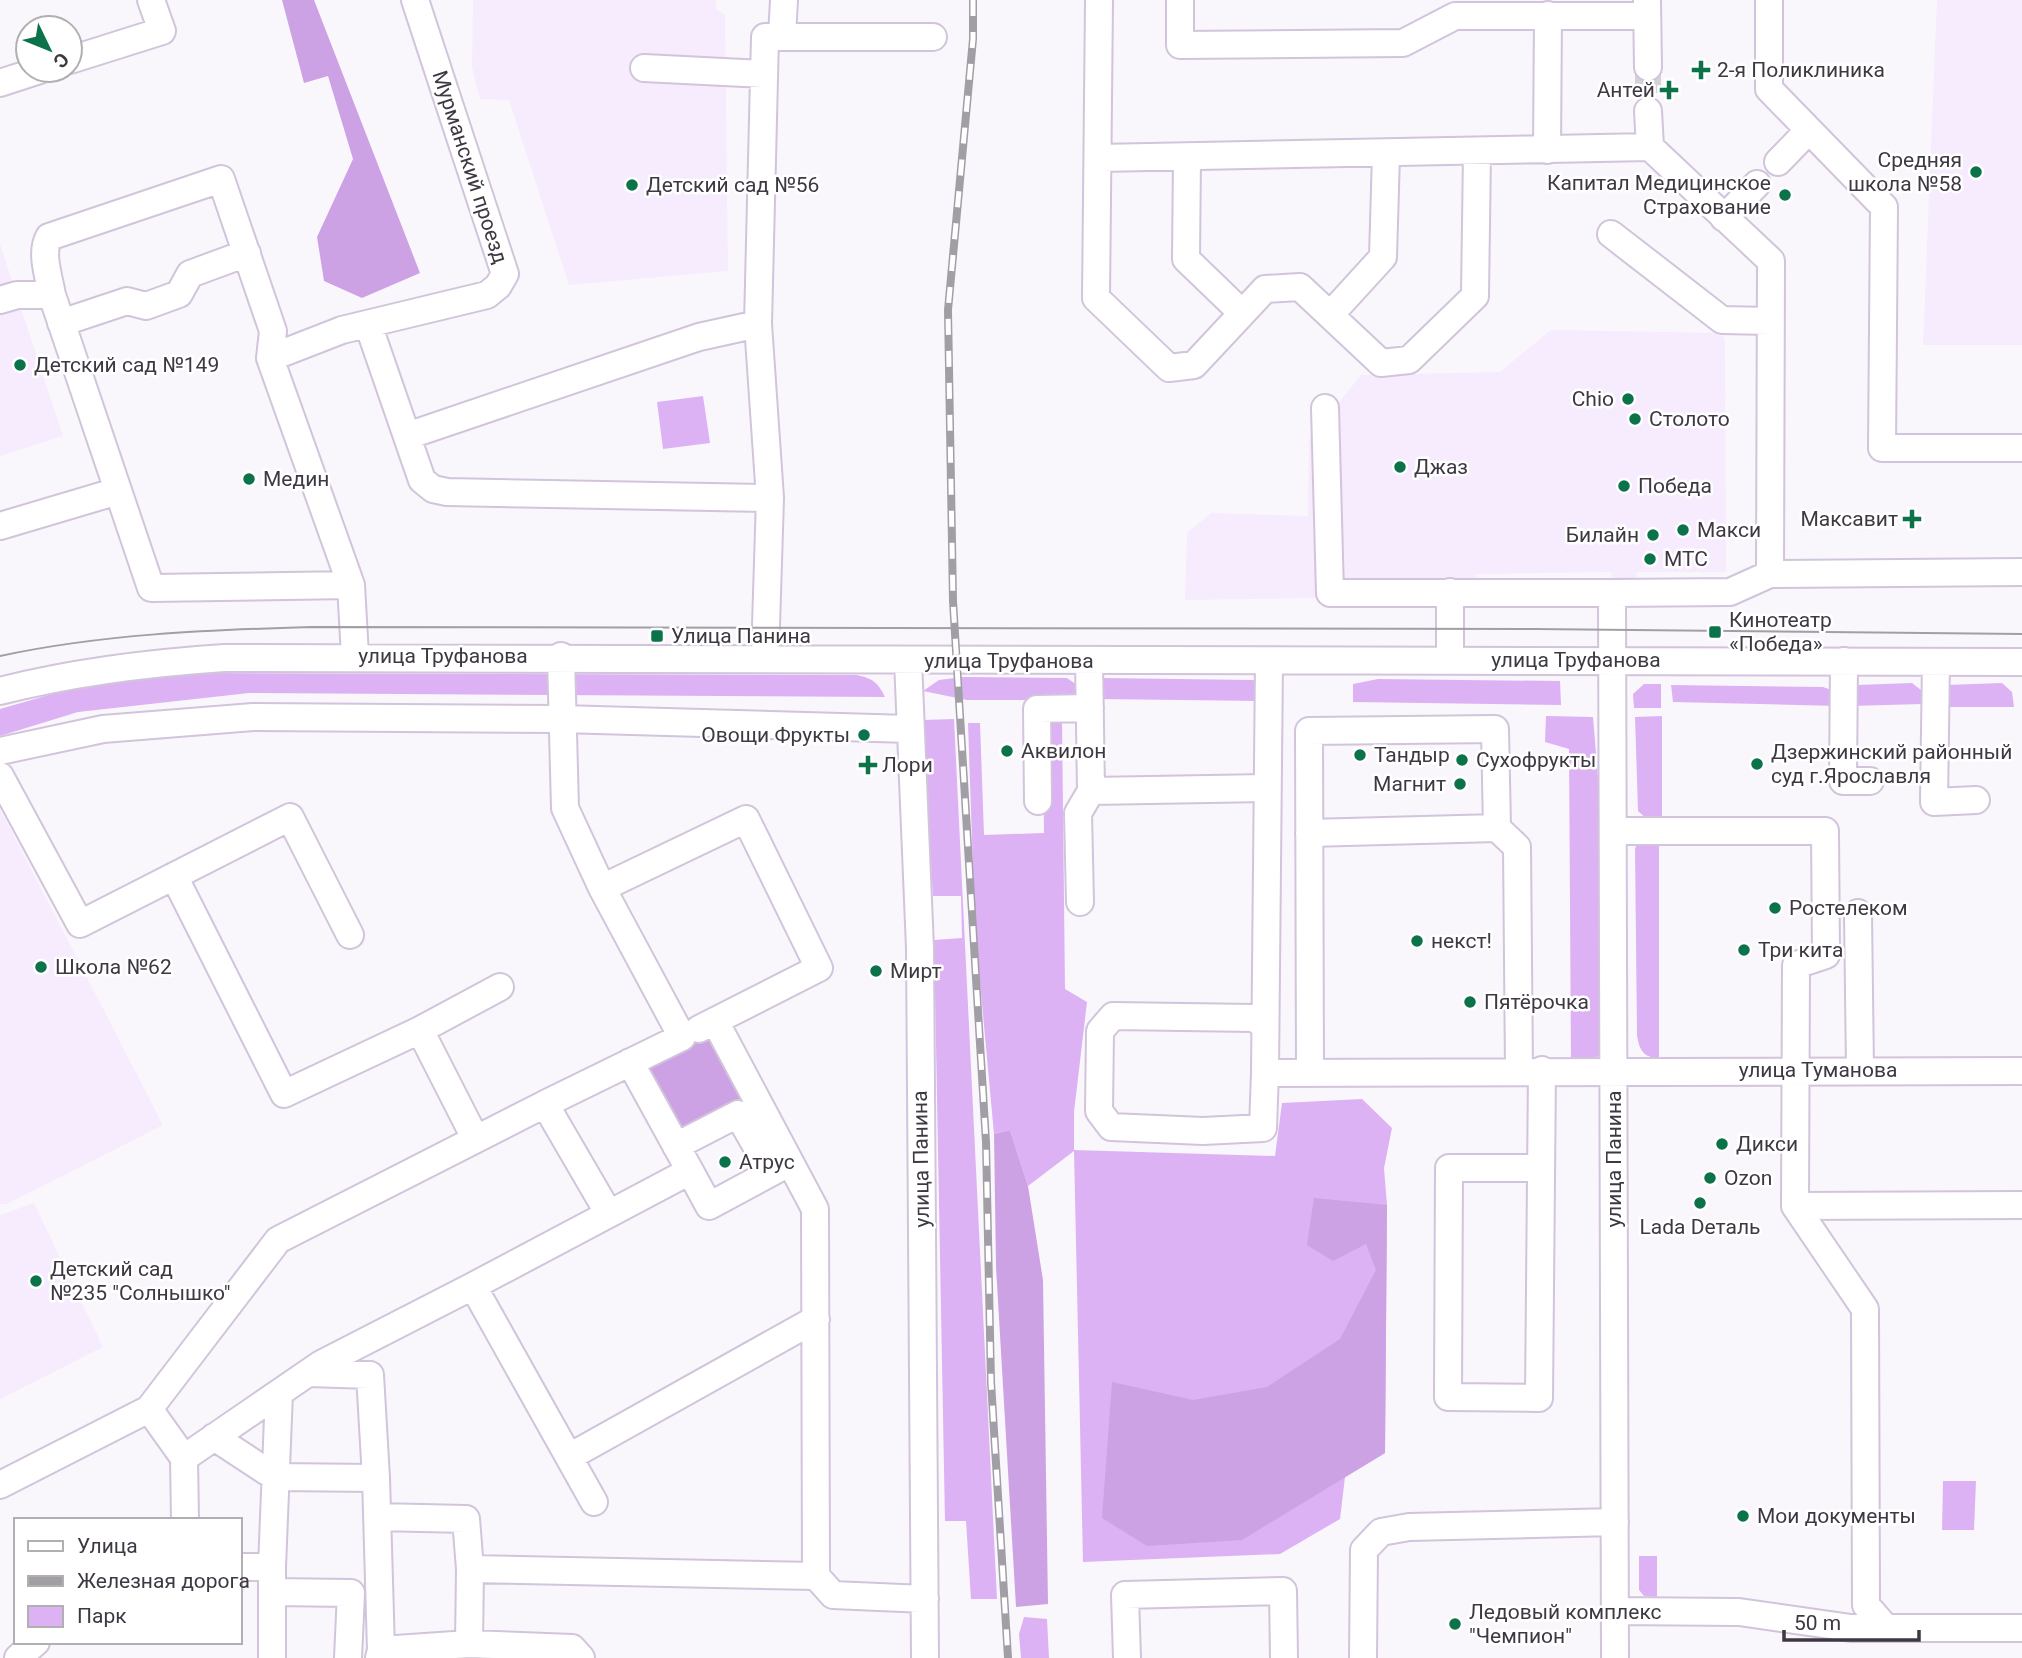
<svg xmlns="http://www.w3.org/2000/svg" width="2022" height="1658" viewBox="0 0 2022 1658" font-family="Roboto,sans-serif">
	<rect width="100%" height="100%" fill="#faf7fc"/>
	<path fill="#f7ebfe" d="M473,0h243v9l9,6 3,256 -159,14 -60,-185 -29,-1 -8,-31z
		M1937,0h85v345h-99z
		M0,244l63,192 -63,20z
		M1551,330l169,3 5,7 1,232h-89l-1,7h-24l-1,-7 -135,2 -2,22 -289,4 2,-67 24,-20 97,3 1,-76 52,-65 139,-3z
		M0,809l163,316 -156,79h-7z
		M34,1203l69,144 -103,52v-184z"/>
	<path fill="#dcb2f4" d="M703,396l7,47 -47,6 -6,-47z
		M207,673l649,2c16,3 22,7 29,22l-636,-4 -171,19 -78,24v-27l87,-25z
		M963,677l104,1 10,7 1,8 -4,7h-107l-44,-9 16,-11z
		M1101,678l152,2 9,7v14l-165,-2z
		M1378,679l182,2 1,24 -208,-3v-18z
		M1912,683l9,7 2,14 -73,2 4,-19 3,-2z
		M2002,683l10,9 2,15h-72l4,-22z
		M1644,684h17v24h-27l-1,-14z
		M1671,685l152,2 11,4 4,15 -165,-4z
		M1546,716l47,1 7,84 2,250 -10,13 -21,-1 -2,-314 -24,-7z
		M1662,716v106l-13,-1 -11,-10 -3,-94z
		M954,719l43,880h-26l-5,-78h-21l-11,-581 28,-2 -1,-42h-28l-11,-176z
		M1043,720h19l3,269 22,13 -13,110v38l201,6 7,-53 80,-4 30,29 -8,40 3,37 -2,248 -40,24 -5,42 -60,35 -197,8 -9,-411 -46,35 -18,-56 -16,4 -19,-206 -7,-205h12l4,112 60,-2z
		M1659,835v223c-15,0 -20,-8 -22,-23l-2,-186 2,-6z
		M1943,1481h33l-2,49h-32z
		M1639,1556h18v41l-13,-1 -5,-6z
		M1024,1617l23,2 2,39h-28l-2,-24z"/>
	<path fill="#cda2e4" d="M282,0h32l106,273 -58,25 -38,-17 -7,-44 36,-78 -25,-83 -24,7z
		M707,1033l34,65 -65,33 -36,-67z
		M1010,1130l18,56 15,94 5,324 -32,3 -20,-340 -2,-133z
		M1314,1198l73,7 -2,248 -143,87 -95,6 -45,-28 10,-136 81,18 74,-13 73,-48 36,-69 -10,-26 -33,17 -26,-16z"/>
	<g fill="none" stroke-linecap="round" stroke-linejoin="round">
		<path stroke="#d4d1d7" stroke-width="26" stroke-dasharray="26 13" stroke-linecap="butt" d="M1648,67v44"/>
		<g stroke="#d2c4db" stroke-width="30">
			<path id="minor" d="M1099,0l-3,298 73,70 25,-3 71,-76 35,-2 81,76 28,-3 66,-64 2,-144
				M1180,0v45l223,-2 52,-27h192
				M1647,0l1,67
				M1769,0v89l115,118 -2,241h140
				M782,36l2,-36
				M70,60l92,-29 -11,-31
				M644,68l120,6
				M0,83l40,-13
				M1648,111l2,36 121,114 -1,313 252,-2
				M1547,150l1,-135
				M1187,157l-1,102 56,54
				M1099,158l551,-11
				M1778,162l31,-32
				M1724,218l33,-34
				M1611,234l111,86 48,1
				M0,300l17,-5h35
				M1330,315l53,-58 3,-102
				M61,323l66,-22 19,5 33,-12 11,-20 57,-21
				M368,324l54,156 11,9 14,3 323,6
				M270,358l3,-27 -52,-152 -172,58c-9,16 0,40 3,58l99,293 200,-3
				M1325,408l5,185h282l3,1065
				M407,436l292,-99 59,-13
				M0,526l118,-35
				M1450,592v68
				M1612,593l118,-1 40,-18
				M355,656l-4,-71 -81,-227 72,-28 145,-35 11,-9 7,-12 -90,-274
				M561,656l4,152 37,80 80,149 -137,67 64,110
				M765,658l5,-160 -12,-174 7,-287h168
				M908,660l12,288 5,710
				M1089,661l2,130 176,-3
				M1844,661l-1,120h27
				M1936,662l-2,140 42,-2
				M0,691c74,-19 148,-28 224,-33l1798,4
				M0,751l103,-22 150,-12 308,2 349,10
				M0,776l80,148 210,-107 60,118
				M1038,801l-1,-92 53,-1
				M1615,831h210l1,124 -30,10 -1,241 227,-1
				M1309,833l188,-5
				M174,876l110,218 136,-64 55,108
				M602,888l144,-69 73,149 -120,61
				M1080,902l-2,-89 13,-22
				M1858,913l2,157
				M715,1021l100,188 1,367 17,19 92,4
				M1264,1025l-10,-7 -141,-2 -13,15 -1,80 12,16 92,4 60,-3 2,-55 757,-2
				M420,1030l80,-43
				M1265,1073l4,-412
				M1310,1073l-1,-342 186,-2 2,99 20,19 2,223
				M676,1146l62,-32 33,58
				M1540,1168h-91l-1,229 91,1 3,-328
				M690,1171l19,35 78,-42
				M1795,1206l70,103 1,296 20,23
				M149,1409l35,49 137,-94 152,-78
				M214,1437l61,40 101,1 -6,-103 -62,-2
				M569,1457l247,-138
				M184,1458l1,62
				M376,1478l5,172
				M0,1485l149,-76 129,-169 267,-136
				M594,1502l-121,-216 217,-115 -60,-109
				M377,1517l89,2 4,50
				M240,1567h32v91
				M272,1567l7,-174
				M272,1592l79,1 -3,65
				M1615,1611l124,1 112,16h171
				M18,1658l18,-16
				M379,1658l2,-8 88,-6
				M581,1658l-9,-10 -103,-4 1,-75 346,7
				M1127,1658l-2,-63 158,-4 1,67
				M1363,1658l1,-108 17,-18 28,-5 206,-5"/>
		</g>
		<use href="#minor" stroke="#fff" stroke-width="26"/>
		<path stroke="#a29ea5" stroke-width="2" d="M0,656c102,-22 207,-26 311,-29l1224,2 487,5"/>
		<g stroke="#a29ea5" stroke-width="8">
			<path id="rail" d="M973,0v39l-25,271 5,291 33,541 5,240 17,276"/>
		</g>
		<use href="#rail" stroke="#fff" stroke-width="5" stroke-dasharray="16" stroke-linecap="butt"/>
	</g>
	<g fill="#0c724a" stroke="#fff" stroke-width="2.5">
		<path d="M1697.5 59.5h7v7h7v7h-7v7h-7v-7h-7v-7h7z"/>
		<path d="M1665.5 79.5h7v7h7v7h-7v7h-7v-7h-7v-7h7z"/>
		<circle cx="1976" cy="172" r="7"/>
		<circle cx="632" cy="185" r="7"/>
		<circle cx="1785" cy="195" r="7"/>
		<circle cx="20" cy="365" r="7"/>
		<circle cx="1628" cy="399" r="7"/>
		<circle cx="1635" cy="419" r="7"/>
		<circle cx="1400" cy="467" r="7"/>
		<circle cx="249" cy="479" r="7"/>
		<circle cx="1624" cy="486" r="7"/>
		<path d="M1908.5 508.5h7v7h7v7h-7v7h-7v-7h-7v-7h7z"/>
		<circle cx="1683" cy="530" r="7"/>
		<circle cx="1653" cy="535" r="7"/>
		<circle cx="1650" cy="559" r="7"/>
		<rect x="1708" y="625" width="14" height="14" rx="3.5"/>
		<rect x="650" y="629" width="14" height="14" rx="3.5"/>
		<circle cx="864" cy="735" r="7"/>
		<circle cx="1007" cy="751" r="7"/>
		<circle cx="1360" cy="755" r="7"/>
		<circle cx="1462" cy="760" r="7"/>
		<circle cx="1757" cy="764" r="7"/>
		<path d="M864.5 754.5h7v7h7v7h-7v7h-7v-7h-7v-7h7z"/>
		<circle cx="1460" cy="784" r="7"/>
		<circle cx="1775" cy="908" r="7"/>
		<circle cx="1417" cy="941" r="7"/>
		<circle cx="1744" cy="950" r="7"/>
		<circle cx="41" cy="967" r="7"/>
		<circle cx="876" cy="971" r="7"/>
		<circle cx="1470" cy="1002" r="7"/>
		<circle cx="1722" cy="1144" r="7"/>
		<circle cx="725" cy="1162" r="7"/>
		<circle cx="1710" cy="1178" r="7"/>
		<circle cx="1700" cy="1203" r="7"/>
		<circle cx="36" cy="1281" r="7"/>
		<circle cx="1743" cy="1516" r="7"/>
		<circle cx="1455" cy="1624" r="7"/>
	</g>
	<g text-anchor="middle" stroke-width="5" stroke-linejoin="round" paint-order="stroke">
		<g font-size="21" fill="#3e3842" stroke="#fff" text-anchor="start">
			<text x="1717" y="77">2-я Поликлиника</text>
			<text x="1655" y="97" text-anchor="end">Антей</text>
			<text x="1962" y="167" text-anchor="end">Средняя<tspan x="1962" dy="24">школа №58</tspan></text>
			<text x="1771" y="190" text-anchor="end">Капитал Медицинское<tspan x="1771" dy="24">Страхование</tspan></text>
			<text x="646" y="192">Детский сад №56</text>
			<text x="34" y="372">Детский сад №149</text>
			<text x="1614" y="406" text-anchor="end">Chio</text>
			<text x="1649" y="426">Столото</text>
			<text x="1414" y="474">Джаз</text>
			<text x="263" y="486">Медин</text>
			<text x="1638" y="493">Победа</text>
			<text x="1898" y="526" text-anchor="end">Максавит</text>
			<text x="1697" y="537">Макси</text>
			<text x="1639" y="542" text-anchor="end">Билайн</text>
			<text x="1664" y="566">МТС</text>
			<text x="1729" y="627">Кинотеатр<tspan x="1729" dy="24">«Победа»</tspan></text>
			<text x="671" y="643">Улица Панина</text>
			<text x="850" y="742" text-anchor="end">Овощи Фрукты</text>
			<text x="1021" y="758">Аквилон</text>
			<text x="1771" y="759">Дзержинский районный<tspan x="1771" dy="24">суд г.Ярославля</tspan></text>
			<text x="1374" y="762">Тандыр</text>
			<text x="1476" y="767">Сухофрукты</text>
			<text x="882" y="772">Лори</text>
			<text x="1446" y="791" text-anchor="end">Магнит</text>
			<text x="1789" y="915">Ростелеком</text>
			<text x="1431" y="948">некст!</text>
			<text x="1758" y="957">Три кита</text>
			<text x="55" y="974">Школа №62</text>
			<text x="890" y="978">Мирт</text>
			<text x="1484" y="1009">Пятёрочка</text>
			<text x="1736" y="1151">Дикси</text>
			<text x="739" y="1169">Атрус</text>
			<text x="1724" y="1185">Ozon</text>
			<text x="1700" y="1234" text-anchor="middle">Lada Dеталь</text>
			<text x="50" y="1276">Детский сад<tspan x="50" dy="24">№235 "Солнышко"</tspan></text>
			<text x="1757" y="1523">Мои документы</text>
			<text x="1469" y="1619">Ледовый комплекс<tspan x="1469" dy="24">"Чемпион"</tspan></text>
		</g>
		<g font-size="21" fill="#3e3842" stroke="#fff">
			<text transform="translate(470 167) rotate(72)" y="7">Мурманский проезд</text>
			<text x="443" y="663">улица Труфанова</text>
			<text x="1576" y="667">улица Труфанова</text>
			<text x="1009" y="668">улица Труфанова</text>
			<text x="1818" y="1077">улица Туманова</text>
			<text transform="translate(921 1159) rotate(-91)" y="7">улица Панина</text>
			<text transform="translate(1614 1159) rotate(-90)" y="7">улица Панина</text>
		</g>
	</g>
	<rect x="14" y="1518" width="228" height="126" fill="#ffffff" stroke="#b2afb3" stroke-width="2"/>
	<rect x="28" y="1541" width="35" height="10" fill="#ffffff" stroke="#b2afb3" stroke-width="2"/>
	<text x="77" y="1553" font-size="21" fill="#3e3842">Улица</text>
	<rect x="28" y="1576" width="35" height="10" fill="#a29ea5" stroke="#b2afb3" stroke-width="2"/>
	<text x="77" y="1588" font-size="21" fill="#3e3842">Железная дорога</text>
	<rect x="28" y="1606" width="35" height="21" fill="#dcb2f4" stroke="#b2afb3" stroke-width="2"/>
	<text x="77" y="1623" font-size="21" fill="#3e3842">Парк</text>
	<g transform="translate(49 49) rotate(133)"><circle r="33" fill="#ffffff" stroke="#b2afb3" stroke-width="2"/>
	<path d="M0-5L12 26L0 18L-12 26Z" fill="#0c724a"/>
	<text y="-10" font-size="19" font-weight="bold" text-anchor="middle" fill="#3e3842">С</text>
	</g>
	<path d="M1784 1630v10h135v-10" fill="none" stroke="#3e3842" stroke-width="3.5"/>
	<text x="1794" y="1630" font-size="21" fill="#3e3842" stroke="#ffffff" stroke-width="5" paint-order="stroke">50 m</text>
</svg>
